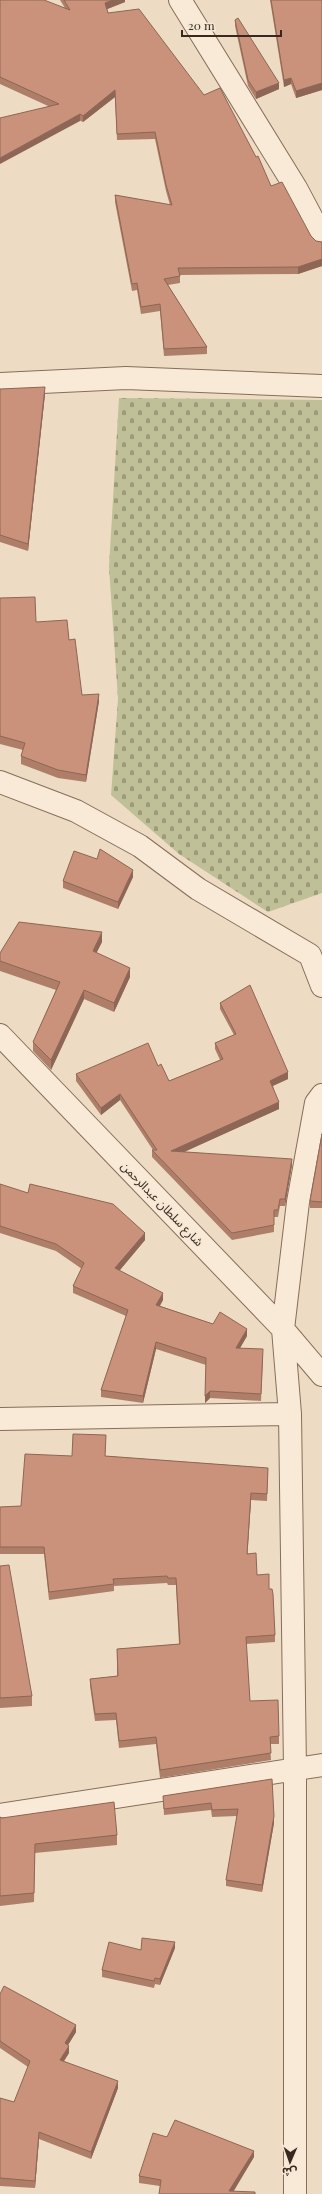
<svg xmlns="http://www.w3.org/2000/svg" width="322" height="2194" viewBox="0 0 322 2194" font-family="'Playfair Display','Noto Sans Arabic',serif">
	<defs>
		<pattern id="cemetery-stones" width="16" height="16" patternUnits="userSpaceOnUse"><rect width="16" height="16" fill="#bfc097"/><path d="M2 7V4a2 2 0 0 1 4 0v3zM10 15v-3a2 2 0 0 1 4 0v3z" fill="#9c9c7b"/></pattern>
	</defs>
	<rect width="100%" height="100%" fill="#eddcc3"/>
	<path fill="url(#cemetery-stones)" d="M119,398l203,2v493l-54,19 -89,-58 -68,-59 7,-96 -9,-132z"/>
	<g fill="none" stroke-linecap="round" stroke-linejoin="round">
		<g stroke="#876d5b" stroke-width="24">
			<path id="minor" d="M180,0l116,188 26,49
				M0,384l126,-6 196,8
				M0,782l76,29 64,35 58,43 112,66 12,31
				M0,1035l283,294 39,46
				M0,1419l290,-5
				M0,1815l322,-50
				M295,2194v-425l-5,-355 -7,-85 15,-127 18,-99 6,-8"/>
		</g>
		<use href="#minor" stroke="#f8ead6" stroke-width="22"/>
	</g>
	<path fill="#ae7e69" d="M0,0l65,8 -5,-8h65v2l-18,7 1,4 96,82 52,62 15,29 40,50 5,5 6,1v24l-24,8 -118,1v8l-12,2 39,62v7l-43,2 -4,-45 -19,3 -4,-24 -5,1 -17,-89v-7l55,10 -4,-14 -11,-52 -38,1 -2,-43 -32,25 -83,-38z
		M270,0h52v90l-26,8 -5,-14 -7,3z
		M235,20l44,69 -23,10 -8,-13 -13,-60z
		M0,389l45,5 -17,157 -28,-9z
		M0,598l36,24 33,18 13,55 17,6 -13,81 -28,-4 -37,-14v-8l2,-6 -23,-6z
		M133,877l-15,32 -55,-21v-7z
		M102,942l-6,11 34,24 -16,35 -30,-13 -33,71 -18,-19v-9l23,-52 -56,-19v-10z
		M220,1003l68,76 -15,7 6,23 -96,43 109,13 -7,41h-5l-2,11h-4v15l-42,8 -80,-83v-7h1l-33,-50 -19,15 -25,-34v-7l82,-8 11,15 51,-21 -5,-11v-6l19,-8 -14,-26z
		M322,1134v74h-12v-7z
		M0,1184l145,56 -26,31 44,29 -3,6 87,30 -7,12 23,9 -2,44 -51,-3 -5,5 1,-38 -50,-16 -13,54 -42,-6v-7l25,-74 -53,-23v-7l9,-17 -26,-18 -56,-18z
		M106,1443l-1,13 163,12 -1,33 -16,-1 -4,54 10,21 12,14 6,46v7l-29,2 4,57 29,35v8h-9l1,16 -111,18 -4,-34 -37,4 -3,-28 -21,1 -5,-35v-7l27,-3v-27l62,-5 -3,-59h-8l-1,-2 -53,3v5l-65,9 -5,-46h-44v-47l21,-1 51,-50z
		M0,1566l32,130v10l-32,2z
		M272,1779l2,44 -12,69 -36,-6v-6l11,-64 -25,1 -1,-7 -47,5 -1,-19z
		M0,1817l117,18v10l-82,8 -1,49 -34,4z
		M175,1948l-15,37 -5,-1 -1,4 -52,-11v-7l39,-20z
		M0,1994l76,38 -8,13 1,8 -5,8 54,27 -27,71 -52,-20 -4,49 -35,-2v-88l14,4 14,-35 -28,-19z
		M167,2137l87,20 -21,34 -73,-5 -21,-3v-7z"/>
	<path fill="#8d6655" d="M113,0h12v2l-20,8v-7z
		M291,78v6l-7,3v-7z
		M279,83v6l-23,10v-7z
		M322,83v7l-26,8v-7z
		M115,90v7l-32,25v-6z
		M80,114v7l-80,43v-6z
		M322,259v7l-24,8v-7z
		M45,387v7l-17,157v-7z
		M99,694v7l-13,81v-7z
		M133,870v7l-15,32v-7z
		M102,932v10l-9,18v-9z
		M130,968v9l-16,35v-9z
		M84,990v9l-33,71v-10z
		M288,1072v7l-18,8v-6z
		M120,1094v6l-19,15v-7z
		M279,1102v7l-108,49v-7z
		M292,1159v6l-7,41v-7z
		M145,1233v7l-30,36v-8z
		M163,1293v7l-7,12v-7z
		M247,1329v7l-11,19v-7z
		M156,1342v7l-13,54v-7z
		M210,1391v7l-5,5v-7z
		M251,1493v7l-4,61v-7z
		M274,1816v7l-12,69v-7z
		M175,1942v6l-15,37v-6z
		M76,2025v7l-11,18v-7z
		M69,2046v7l-9,14v-7z
		M118,2081v7l-27,71v-7z
		M39,2132v7l-4,49v-7z
		M254,2151v6l-22,37 -3,-3z"/>
	<path fill="#ca927a" stroke="#8d6655" d="M0,0h44l26,10 -6,-10h49l-8,3 3,10 31,-4 65,86 16,-7 36,69 2,-1 13,30 11,-4 29,54 5,5 6,1v17l-24,8 -120,1 2,8 -16,3 43,68 -43,2 -4,-45 -19,3 -4,-24 -5,1 -17,-89 57,10 -6,-20 -11,-53 -38,2 -2,-44 -32,26 -3,-2 -80,44v-40l59,-14 -59,-27z
		M271,0h51v83l-26,8 -5,-13 -7,2z
		M238,18l41,65 -23,9 -8,-12 -13,-60z
		M45,387l-17,157 -28,-9v-146z
		M35,597l1,25 31,-2 2,20 6,-1 7,56 17,-1 -13,81 -28,-5 -37,-14 4,-13 -25,-7v-138z
		M100,849l33,21 -15,32 -55,-21 11,-30 23,8z
		M19,922l83,10 -9,19 37,17 -16,35 -30,-13 -33,70 -18,-18 27,-60 -60,-21v-8z
		M250,985l38,87 -18,9 9,21 -108,49 121,8 -7,40h-5l-2,11h-4v15l-42,8 -80,-83h5l-37,-56 -19,14 -25,-34 72,-31 10,23 3,-2 8,17 54,-22 -8,-16 21,-9 -16,-31z
		M322,1134v68l-12,-1z
		M0,1184l28,9 2,-9 83,20 32,29 -30,35 48,25 -7,12 57,19 7,-12 27,17 -11,19 27,1 -2,45 -51,-3 -5,5 1,-38 -50,-16 -13,54 -42,-6 27,-80 -55,-24 11,-23 -28,-19 -56,-18z
		M73,1434l33,1 -1,21 163,12 -1,26 -16,-1 -4,61 9,-1 1,22 12,-1v15h3l1,5 2,41 -29,2 4,64 28,-1 1,36 -9,1 1,16 -111,17 -4,-33 -37,4 -3,-28 -21,1 -5,-35 28,-3 -1,-27 63,-5 -4,-66h-8l-1,-2 -54,3 1,5 -65,8 -5,-45h-44v-40l21,-1 4,-52 47,2z
		M9,1565l23,131 -32,2v-132z
		M272,1779l2,37 -12,69 -36,-5 12,-71 -26,1 -1,-7 -47,6 -1,-13z
		M114,1802l3,33 -82,9 -1,49 -34,3v-79l2,1z
		M142,1938l33,4 -15,37 -5,-1 -1,3 -52,-11 7,-28 32,8z
		M4,1986l72,39 -11,18 4,3 -9,14 58,21 -27,71 -52,-20 -4,49 -35,-3v-80l14,4 16,-41 -30,-20v-47z
		M175,2120l79,31 -25,40 26,1v2h-96l2,-14 -22,-4 14,-43 14,4z"/>
	<g text-anchor="middle" stroke-width="3" stroke-linejoin="round" paint-order="stroke">
		<g font-size="12" fill="#37271e" stroke="#f4e7d3">
			<text transform="translate(162 1204) rotate(46)" y="4">شارع سلطان عبدالرحمن</text>
		</g>
	</g>
	<g transform="translate(290 2162) rotate(182)" stroke="#f4e7d3" stroke-width="3" paint-order="stroke">
	<path d="M0-3L7 15L0 10L-7 15Z" fill="#37271e"/>
	<text y="-6" font-size="11" font-weight="bold" text-anchor="middle" fill="#37271e">ش</text>
	</g>
	<path d="M182 30v6h99v-6" fill="none" stroke="#37271e" stroke-width="2"/>
	<text x="188" y="30" font-size="12" fill="#37271e" stroke="#f4e7d3" stroke-width="3" paint-order="stroke">20 m</text>
</svg>
